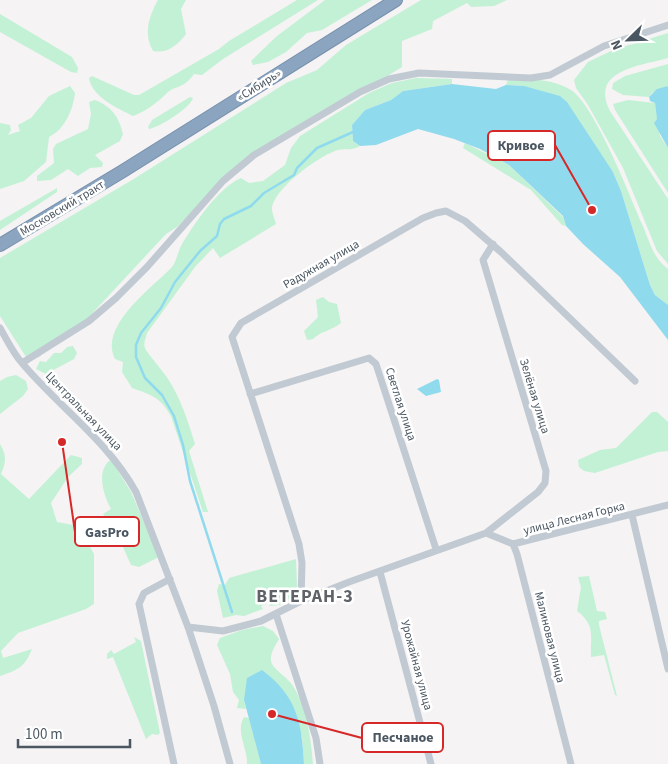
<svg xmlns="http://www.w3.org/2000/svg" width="668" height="764" viewBox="0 0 668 764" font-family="'Source Sans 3',sans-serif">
	<rect width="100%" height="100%" fill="#f5f3f3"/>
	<path fill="#c3f1d5" d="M158,0h28l-5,9 5,25c-8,11 -19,20 -33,17 -10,-17 -4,-35 5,-51z
		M297,0h21l-95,59 -21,16 -8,-1c-11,16 -20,11 -28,20 -9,9 -20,17 -33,22 -16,-8 -41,-19 -44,-38l3,-2 42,19h5l80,-46 10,-8z
		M325,0h47l-50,30 -15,3 -21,19 -18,10 -15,3 -2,-4 26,-25z
		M421,0h86l-13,6 -23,1 -4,-4 -34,18 -1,8 -30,12v26l-160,98 -65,62 -11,7 -80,86 -47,37 -6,2 -7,-2 -26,-41v-58l132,-78 154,-97 31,-13 29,-25z
		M0,14l72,43 6,11 -1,5 -6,-1 -71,-40z
		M668,33v25c-28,8 -79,12 -58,53l58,88v65l-11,-13 -34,-83 -35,-63 -12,-17 -2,-8 14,-18 25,-12z
		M668,64v22l-16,7 -3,4 -26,-2 -11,-6 1,-6 12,-7z
		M416,78l36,1v5l-49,7 -12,9 -26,10 -13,15 1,16 7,5c-8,5 -14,2 -22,4 -18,5 -65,39 -66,59 0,4 3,11 4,15l-56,34 -7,-10 -18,19 -48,66c-1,5 -4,10 -2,15 1,4 19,24 23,31 13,20 20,42 27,65l-6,7 19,61h-5l-32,-96c-11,-19 -19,-21 -39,-28l-10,-16 1,-10 -8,-3c-17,-33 38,-72 57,-92 4,-5 6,-15 9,-21 12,-21 38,-59 60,-68l8,5 14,-2 22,-16 6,-17 9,-12 69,-43 23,-10z
		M508,79c21,0 43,-1 63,11 23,14 59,106 71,134 7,16 11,34 26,45v36l-13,-10 -5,-10 -29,-94 -8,-19 -89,-86 -18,-1z
		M70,86l5,7c-2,17 -10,36 -26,44l-3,25 -22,19 -24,8v-66l10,2 1,5 -3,5 12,-4 -2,-6 13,-7 18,-22z
		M190,97l3,1c-3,10 -33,29 -44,31l-1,-2 4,-7z
		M95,100c17,7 24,17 28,34l-3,7 -25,14 8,8 -1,4 -12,1 -12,8 -10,-7 -17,11 -14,1v-5l17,-13 -1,-14 3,-5 32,-15 3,-15 -2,-12z
		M628,100l27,3 5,33 8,12v45l-53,-83 -2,-6z
		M465,143l44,22 54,52 3,9 -4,-1 -31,-35 -68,-42z
		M57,188v4l-57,38v-9z
		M323,297l6,5 8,2 4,19c-8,7 -20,8 -28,16l-6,1 -3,-9 14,-14 -2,-17z
		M73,346l4,7 -3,6 -28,15 -10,-5 4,-8 6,1 8,-9h7l6,-6z
		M16,375l10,6 2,8 -5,7 -23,18v-33l7,-4z
		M652,412h5l11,10v29l-10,1 -63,21 -11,-2 -5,-4 -1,-7 22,-10 16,-2z
		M0,444c7,12 6,18 1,30l28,25 42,-44 11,3v6l-14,13 -17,26 6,19 21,4 16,28v50l-8,5 -68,24 -17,18 2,7 29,-9c-7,18 -14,21 -32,27z
		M109,461h3l19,31 28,65 -20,10 -8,-2 -13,-29 -15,-22 8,-5c-7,-13 -15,-36 -2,-48z
		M296,559l1,27 -2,9 -16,10 -9,1 -2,-3 -7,3 2,3 -19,7 -8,-1 -13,3 -6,-27 2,-7 6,1 4,-7z
		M589,576l8,35 8,1 2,7 -8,2v4l18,71 -2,-1 -11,-40 -13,2c-1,-21 5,-32 -14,-46l4,-24 -3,-10z
		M263,626l10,5 6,8c-4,7 -11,17 -7,25 4,7 16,14 21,22 14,22 18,53 20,78h-9l-2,-28 -58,-36 2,9 -9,-1 2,-8 -6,-8 -3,-18 -13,-29 3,-7 22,-8z
		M134,637l7,4 19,92 -2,2 -6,-1 -6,5 -33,-82 -6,2v-5l4,-4 3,4 22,-12z
		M244,717l5,1 12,46h-14c1,-15 -12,-32 -3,-47z"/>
	<path fill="#90daee" d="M452,84l44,5 10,-4 18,1 36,10 7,6 46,70 8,19 29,94 5,10 13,10v35l-48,-63 -37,-33 -17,-18 -3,-10 -54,-51 -29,-16 -26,-10 -36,-10 -42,16 -16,1 -7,-5 -1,-16 13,-15 26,-10 12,-9z
		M668,86v62l-14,-25 3,-4 -2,-16 -5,-2 -1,-4 8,-8z
		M437,379l2,1 2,12 -15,4 -9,-7z
		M262,670c35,26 40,53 42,94h-43l-17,-64 3,-22z"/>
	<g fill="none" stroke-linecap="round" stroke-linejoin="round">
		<path stroke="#90daee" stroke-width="2.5" d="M232,612l-42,-131 -7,-36 -9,-29 -12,-21 -17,-17 -9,-21v-12l5,-12 20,-25 14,-26 25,-31 17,-15 3,-12 4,-5 27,-13 13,-13 30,-18 3,-7 20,-20 36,-16"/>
		<g stroke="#7690ad" stroke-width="14">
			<path id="highway" d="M0,245l123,-74 273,-171"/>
		</g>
		<path stroke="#c1cad2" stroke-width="7" d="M0,328c7,12 13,25 22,35 38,45 85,77 114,129l52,135 26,79 16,58
			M22,363l67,-42 27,-23 31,-31 76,-86 31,-26 106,-63 29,-13 30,-6 112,5 19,-3 54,-29 64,-21
			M250,394l119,-36 7,6 60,185
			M632,515l36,154
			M486,533l27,11 4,10 54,210
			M513,544l155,-39
			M380,572l51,192
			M170,579l-26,14 -5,11 35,160
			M301,601l1,-38 -3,-19 -67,-207 9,-14 182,-105 13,-5 10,-2 19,10 36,31 134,129
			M276,614l40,124 4,26
			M188,627l35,4 38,-10 40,-20 48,-19 137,-49 52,-41 7,-9 1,-12 -63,-211 10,-16"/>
		<use href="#highway" stroke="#8ba5c1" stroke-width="12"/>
	</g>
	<g text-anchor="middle" stroke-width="5" stroke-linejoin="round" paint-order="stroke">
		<g font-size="12" fill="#4a5661" stroke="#fff">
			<text transform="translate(259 85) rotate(-32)" y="4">«Сибирь»</text>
			<text transform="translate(62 208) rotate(-31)" y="4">Московский тракт</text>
			<text transform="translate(321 264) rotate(-30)" y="4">Радужная улица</text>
			<text transform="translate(535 396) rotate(73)" y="4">Зелёная улица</text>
			<text transform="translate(401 404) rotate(72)" y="4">Светлая улица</text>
			<text transform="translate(84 411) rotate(46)" y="4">Центральная улица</text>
			<text transform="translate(574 518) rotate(-14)" y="4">улица Лесная Горка</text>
			<text transform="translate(550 637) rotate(76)" y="4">Малиновая улица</text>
			<text transform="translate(417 665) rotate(75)" y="4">Урожайная улица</text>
		</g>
		<g font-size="18" font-weight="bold" letter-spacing="1" fill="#5f6368" stroke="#fff">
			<text x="305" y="602">ВЕТЕРАН-3</text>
		</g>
	</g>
	<path fill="none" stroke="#d62828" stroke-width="2" d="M592 210L555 145M62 442L75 532M272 714L362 738"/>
	<g fill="#d62828" stroke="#fff" stroke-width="2">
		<circle cx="592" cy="210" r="5"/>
		<circle cx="62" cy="442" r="5"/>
		<circle cx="272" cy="714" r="5"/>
	</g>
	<g fill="#fff" stroke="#d62828" stroke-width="2">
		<rect x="488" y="131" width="67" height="29" rx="5"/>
		<rect x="75" y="517" width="64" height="29" rx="5"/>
		<rect x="362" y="723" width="81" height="29" rx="5"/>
	</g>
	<g font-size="14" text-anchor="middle" font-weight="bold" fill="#4a5661">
		<text x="521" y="150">Кривое</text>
		<text x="107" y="537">GasPro</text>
		<text x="403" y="742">Песчаное</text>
	</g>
	<g transform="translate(628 40) rotate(247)" stroke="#ffffff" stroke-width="4" paint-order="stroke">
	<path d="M0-4L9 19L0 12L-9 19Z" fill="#4a5661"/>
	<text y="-8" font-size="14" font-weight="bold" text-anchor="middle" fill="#4a5661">N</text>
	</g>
	<path d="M18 739v8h112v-8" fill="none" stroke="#4a5661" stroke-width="2.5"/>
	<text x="25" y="739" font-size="15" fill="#4a5661" stroke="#ffffff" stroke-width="4" paint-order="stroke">100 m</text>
</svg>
